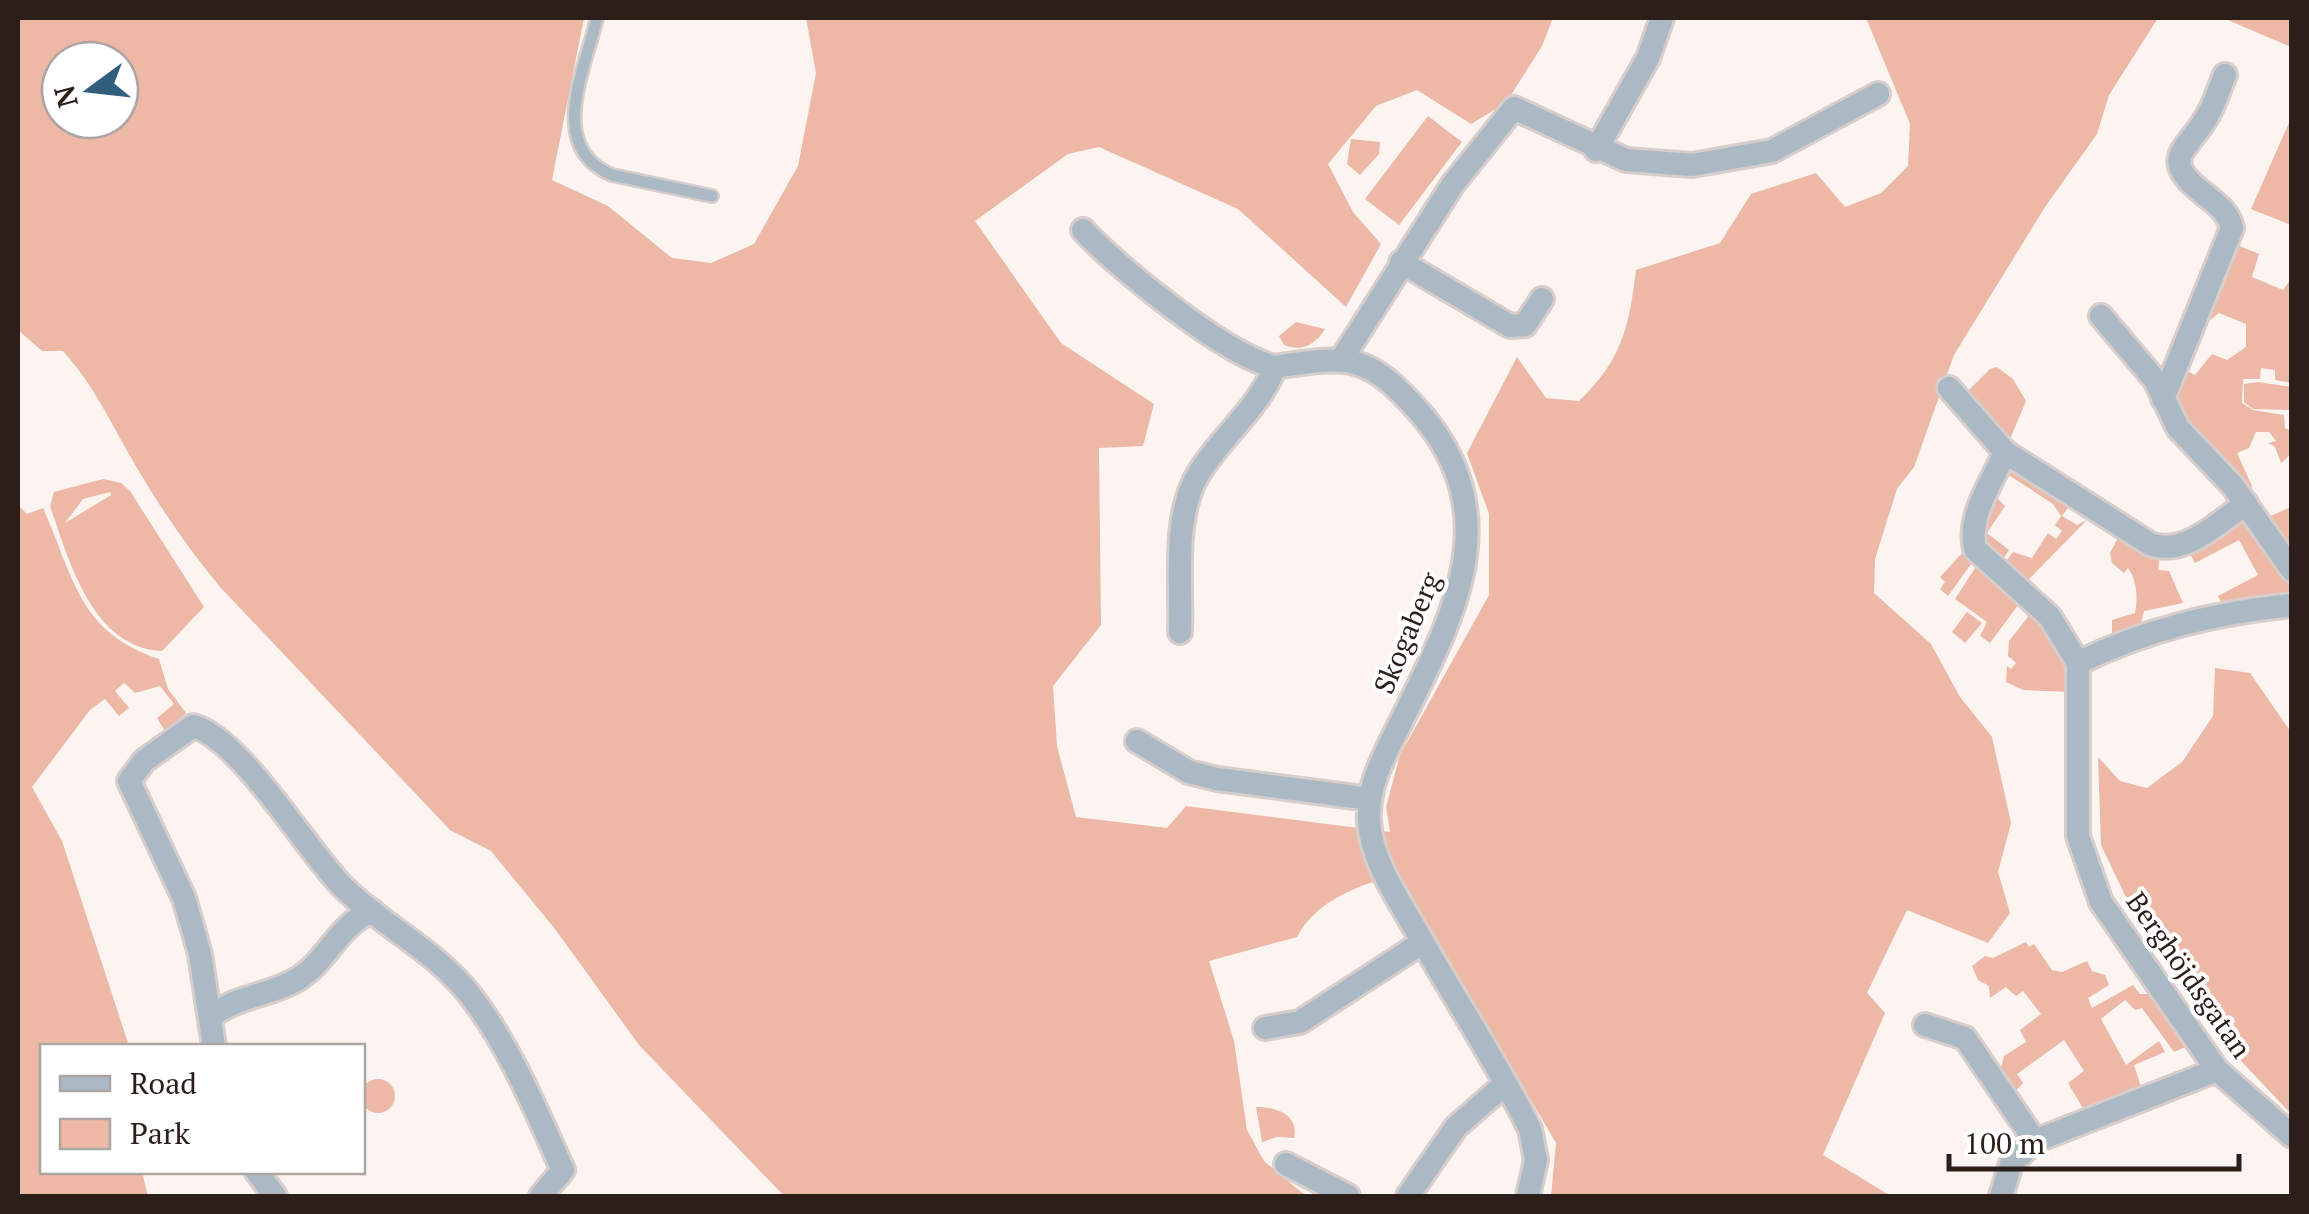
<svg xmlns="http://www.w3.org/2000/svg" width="2309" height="1214" viewBox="0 0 2309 1214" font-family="'PT Serif',serif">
	<rect width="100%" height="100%" fill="#fcf4f1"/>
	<path fill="#eeb8a6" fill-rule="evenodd" d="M18,18h566l-32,162 56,26 64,52 39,5 43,-19 44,-78 18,-93 -10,-55h747l-11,28 -36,57 -35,21 -54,-34 -41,16 -48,58 25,48 28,32 -35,63 -108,-98 -139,-62 -31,7 -93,67 86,122 93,61 -11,42 -44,2 2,177 -48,61 4,60 19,71 91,11 19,-22 204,26 -4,-25 14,-52 89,-160v-81l-22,-61 50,-96 29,41 33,3c43,-41 50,-74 57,-131l84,-27 31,-49 65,-21 29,34 36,-14 27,-27 2,-42 -44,-106h292l-49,77 -12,39 -52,73 -91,148 -40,112 -17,22 -22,70 -1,34 57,51 29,53 32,40 19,86 -13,49 12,41 -22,30 -81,-33 -40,83 18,20 -62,142 68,41h-340l5,-53 -157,-269c-39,11 -82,25 -102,63l-88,24 25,80 13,89 17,31 42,35h-522l-145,-151 -84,-116 -64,-78 -41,-21 -229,-242c-33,-39 -62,-82 -88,-127 -24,-41 -38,-74 -70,-110h-21l-24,-21zM60,60h60v60h-60z
		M2223,18h68v29z
		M1428,116l34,26 -63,83 -34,-26z
		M2291,118v107l-40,-16z
		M1351,139l29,3 -1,12 -19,21 -13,-11z
		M2235,244l24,10 -7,23 31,13 8,-11v104l-16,-3v-10l-14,-2 -1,11h-17l-1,24 11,7 31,5 1,13 6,3v23l-10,9 -6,-16 -7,-4 8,-2 -7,-9h-13l-7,16 -12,5 15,33 -3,10 -60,-62 -19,-38 6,-22 11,-3 8,4 17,-21 15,6 19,-13v-23l-27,-11 -10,8 -6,-7z
		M1296,322l29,7c-10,16 -23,23 -41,16l-5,-9z
		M1997,367l16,12 13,22 -18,43 -44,-49 26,-26z
		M2258,382l33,5v23l-38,-1 -9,-7v-18z
		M2015,466l58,35 -11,15 15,9 10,-5 -60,61 -24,-16 10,-13 19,6 16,-25 8,6 6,-8 -7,-6 6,-9 -8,-12 -46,-30z
		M103,479l18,4 9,8 74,116 -42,44c-70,-3 -93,-91 -112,-145l4,-14zM110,492l1,3 -46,28 18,-24z
		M1997,498l8,8 -18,27 22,17 -9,14 -18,-26 6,-30z
		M18,505l9,9 16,-6c31,69 35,124 116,151l9,30 18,24 -21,18 -8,-13 17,-14 -14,-18 -25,7 -11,-10 -9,8 14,17 -10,8 -14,-17 -15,11 -58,77 30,54 67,205h-87v126h100l6,24h-130z
		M2291,507v44l-25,-33z
		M2238,518l13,1 40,64v15l-65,13 -8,-15 40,-21 -19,-35 -44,23 -8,-14z
		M2124,536l36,19 -2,15 11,1 14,32 -39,8 -4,16 -28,12v-19l23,-7c3,-15 2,-33 -7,-45l-4,5 -12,-10 -2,-10 8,-15z
		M1965,550l9,10 -26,36 -8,-7 5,-7 -5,-5z
		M1979,562l45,35 -34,46 -10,-7 7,-14 -32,-23z
		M2034,609l37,53v30l-48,-2 -17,-8 1,-16 4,3 5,-6 -8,-7 1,-15z
		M1967,612l15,11 -17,20 -13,-11z
		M2215,668l35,5 41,59v382l-79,-84 -78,-116 -33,-69 -3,-88 22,24 27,7 35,-26 31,-46z
		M2026,942l3,5 5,-3 18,26 10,2 25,-11 5,10 13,4 4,10 -21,13 4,10 41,-23 7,9h12l36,52 -14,6 -32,-44 -7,2 -10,-10 -24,19 25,46 33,-24 6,11 -31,13 7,22 12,-4 4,8 -70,24 -19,-32 16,-12 -20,-31 -47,34 6,9 -10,11 -13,-22 4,-16 22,-14 -6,-12 21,-16 -18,-23 -7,5 -10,-9 -16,11 -1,-12 -11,-6 -6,-14 13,-10 8,2z
		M361 1096a17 17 0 1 1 34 0a17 17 0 1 1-34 0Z
		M1256,1107c20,0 43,7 38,31l-17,-1 -15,5z"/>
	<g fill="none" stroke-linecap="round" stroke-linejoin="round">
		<g stroke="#d7cdca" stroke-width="16">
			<path id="lane" d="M597,18c-12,51 -51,130 15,157l100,21"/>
		</g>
		<g stroke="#d7cdca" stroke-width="28">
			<path id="street" d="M1596,150l52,-92 14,-40
				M1083,230c35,38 142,125 192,137 -17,42 -52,68 -76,106 -27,43 -17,110 -19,159
				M1401,262l109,64 15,-1 17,-26
				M2101,316l54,64 23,48 55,58 59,84
				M1343,357l110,-173 61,-76 112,52 66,5 80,-14 106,-57
				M1275,367c74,-11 92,-15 146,47 88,103 31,205 -20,308 -16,32 -34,62 -32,100 3,40 29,76 48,110 37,66 80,130 113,197l6,31 -8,36
				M1949,388l56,64 145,92c34,13 70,-22 96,-41
				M2163,399l69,-171c-4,-17 -16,-24 -29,-35 -48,-37 -11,-44 7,-82 6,-11 10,-25 15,-36
				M2005,452c-12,29 -38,64 -30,97l75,68 28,46v173l23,66 116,168 75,66
				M2078,663c69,-34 137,-50 214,-58
				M1137,741l52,31 28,7 153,20
				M212,1016c26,-21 58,-20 86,-37 30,-19 40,-54 74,-68
				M1925,1025l40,13 70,103
				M1265,1028l35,-6 123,-80
				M214,1046l-14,-92 -16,-56 -55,-117 15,-20 49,-35c47,12 112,122 149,160 40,40 92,63 128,109 40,51 66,116 93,175l-22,26
				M1286,1164l62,32
				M257,1172l18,24
				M1408,1196l48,-69 49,-43
				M2001,1196l10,-32 24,-23 182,-71"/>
		</g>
		<use href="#lane" stroke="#abb9c4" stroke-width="11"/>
		<use href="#street" stroke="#abb9c4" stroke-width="22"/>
	</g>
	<g text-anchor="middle" stroke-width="8" stroke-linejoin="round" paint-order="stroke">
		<g font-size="28" fill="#2c1e19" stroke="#fff">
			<text transform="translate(1407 633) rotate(-67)" y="10">Skogaberg</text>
			<text transform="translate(2189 975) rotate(55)" y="10">Berghöjdsgatan</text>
		</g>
	</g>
	<rect width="2309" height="1214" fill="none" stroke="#2c1e19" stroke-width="40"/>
	<rect x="40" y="1044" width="325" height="130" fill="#ffffff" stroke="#aba5a3" stroke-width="2.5"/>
	<rect x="60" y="1076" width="50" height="15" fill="#abb9c4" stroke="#aba5a3" stroke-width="2.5"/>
	<text x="130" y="1094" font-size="30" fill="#2c1e19">Road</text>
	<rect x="60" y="1119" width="50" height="30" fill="#eeb8a6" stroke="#aba5a3" stroke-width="2.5"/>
	<text x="130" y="1144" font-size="30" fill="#2c1e19">Park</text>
	<g transform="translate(90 90) rotate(255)"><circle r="48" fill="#ffffff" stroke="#aba5a3" stroke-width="2.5"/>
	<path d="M0-8L18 38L0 25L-18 38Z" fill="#305f7e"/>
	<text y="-15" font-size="28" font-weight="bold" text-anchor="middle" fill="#2c1e19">N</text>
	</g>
	<path d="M1949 1154v15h290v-15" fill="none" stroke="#2c1e19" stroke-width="5"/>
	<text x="1964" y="1154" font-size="30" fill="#2c1e19" stroke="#ffffff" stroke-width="8" paint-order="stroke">100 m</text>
</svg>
